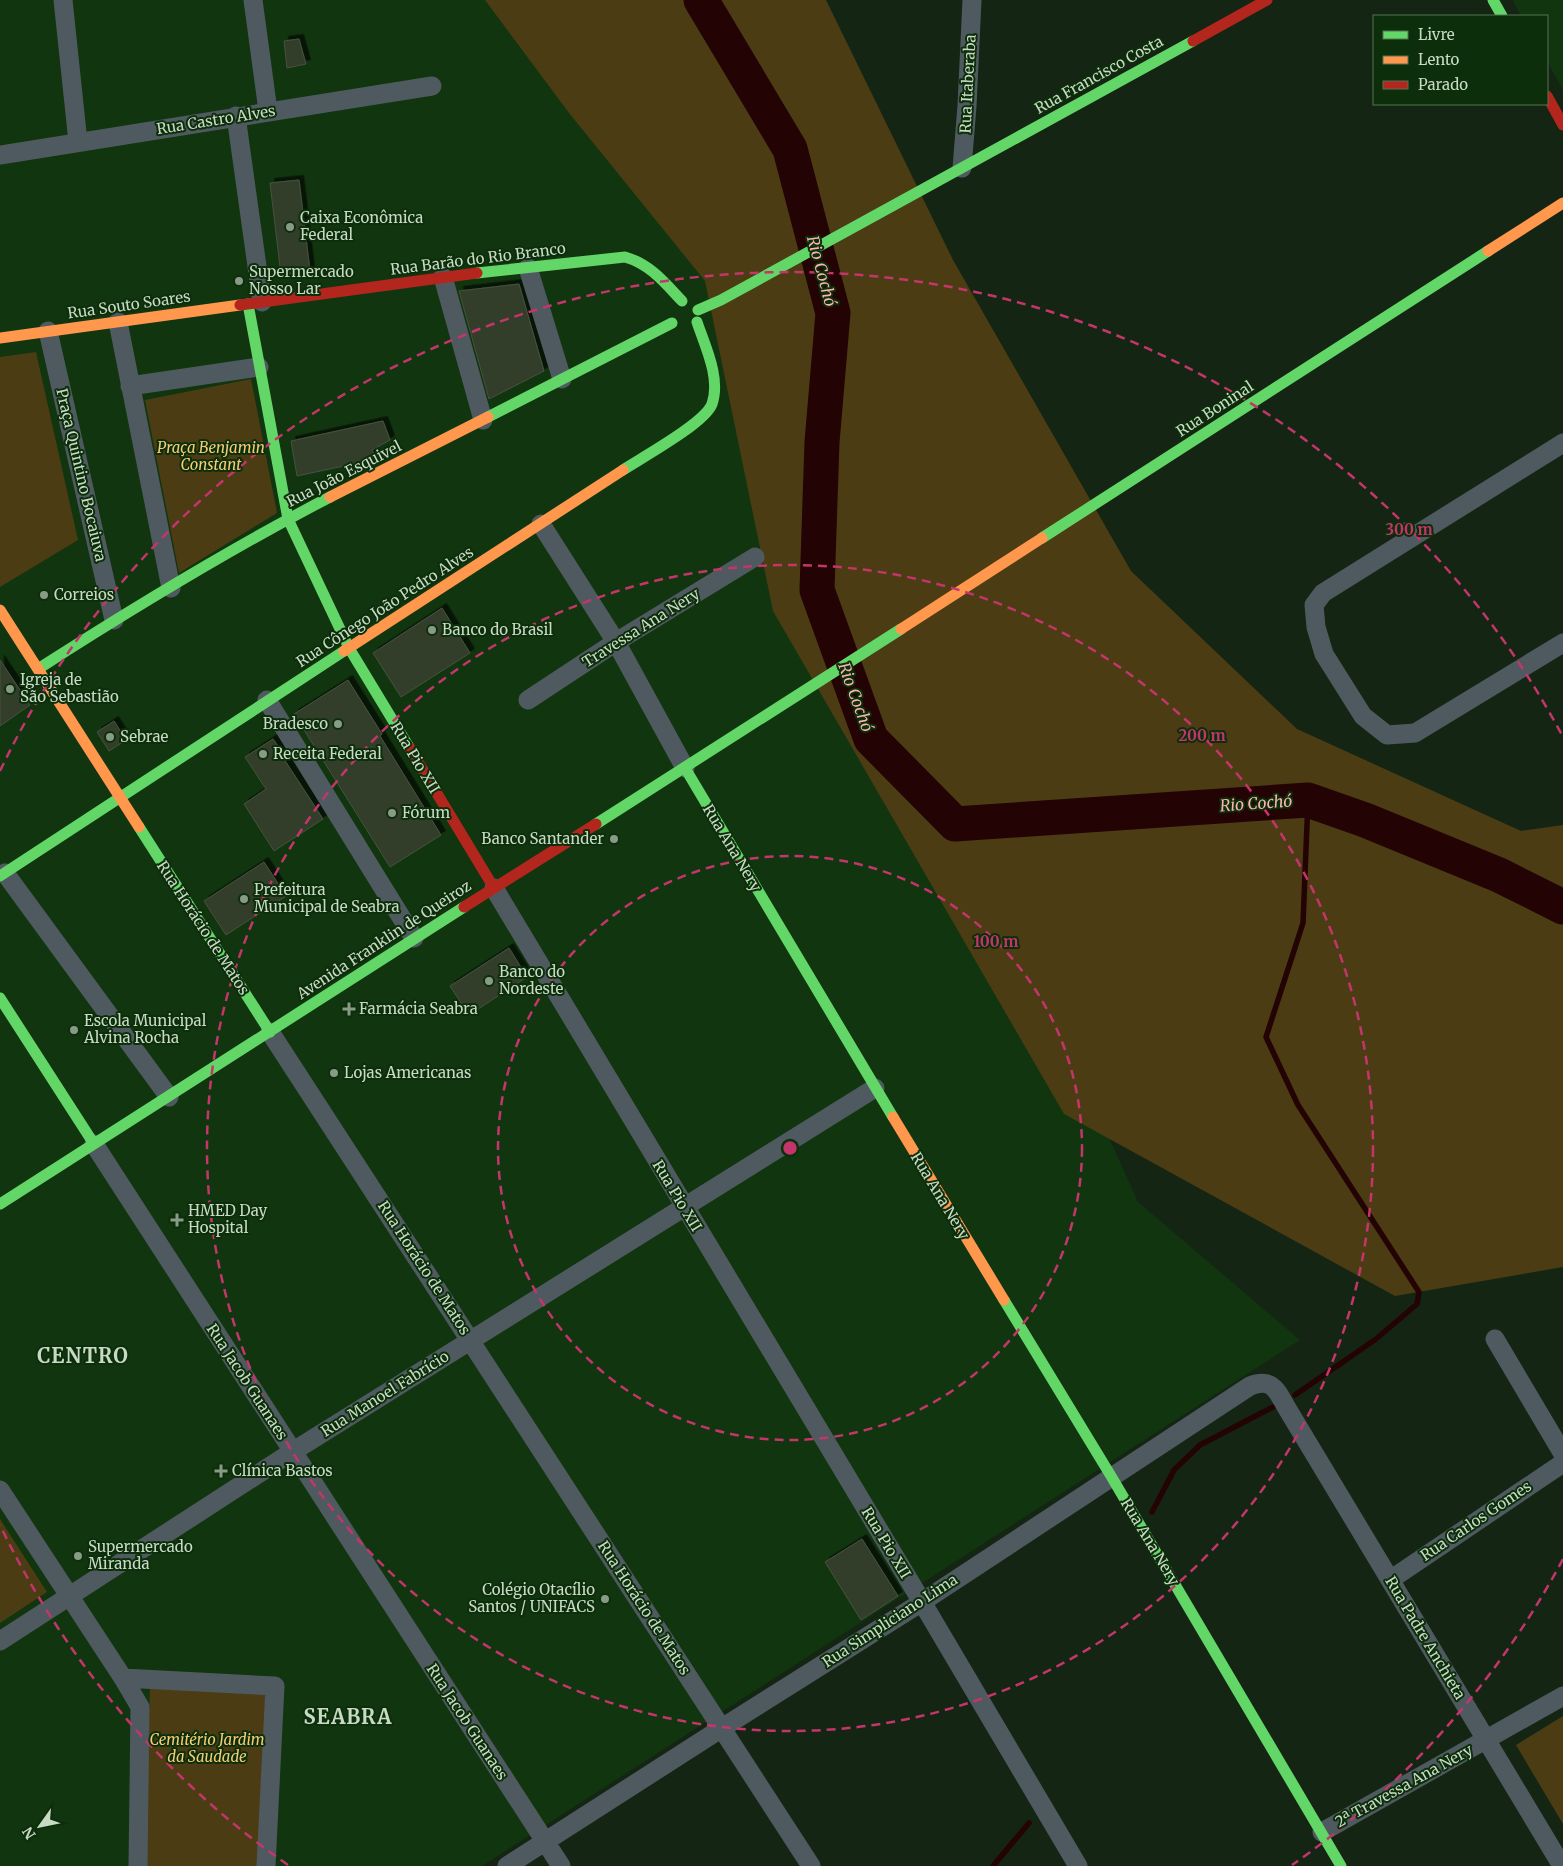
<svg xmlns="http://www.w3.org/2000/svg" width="1563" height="1866" viewBox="0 0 1563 1866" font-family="Merriweather,serif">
	<defs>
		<filter id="shadow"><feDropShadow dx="4.5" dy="-4.5" stdDeviation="0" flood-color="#0009"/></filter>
	</defs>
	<rect width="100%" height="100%" fill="#142613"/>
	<path fill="#11350e" d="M0,0h509l224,305 405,897 162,138 -818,526h-482z
		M1515,0h48v90l-16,-29v-45h-26l-8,-15z"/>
	<path fill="#4b3c14" d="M485,0h341l127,260 178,311 166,158 224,102 42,-6v442l-168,29 -331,-182 -291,-503 -68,-330 -136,-168z
		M36,352l42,188 -78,47v-230z
		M251,379l26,134 -98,60 -34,-173z
		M0,1519l47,73 -47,31z
		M150,1686l120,6 -10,174h-116z
		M1563,1716v108l-47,-79z"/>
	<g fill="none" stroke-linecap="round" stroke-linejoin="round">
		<path stroke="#240304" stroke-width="5.5" d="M1295,1395l81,-56 41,-35 2,-12 -121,-187 -32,-68 37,-114 5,-123
			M1152,1512l22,-42 26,-25 73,-38
			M993,1866l36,-43"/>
		<path stroke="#240304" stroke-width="35" d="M701,0l89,149 43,164 -11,129 -5,148 54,149 84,85 353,-24 57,20 134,55 64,32"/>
	</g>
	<path fill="#323d2b" stroke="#475240" filter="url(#shadow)" d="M299,39l7,25 -19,4 -3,-27z
		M299,180l11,91 -29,4 -11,-92z
		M519,284l25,87 -55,28 -30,-108z
		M383,421l7,19 -18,10 3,5 -22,9 -56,12 -6,-35z
		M442,608l28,45 -69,44 -28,-44z
		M0,660l30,45 -30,21z
		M348,680l34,54 -2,2 61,99 -51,32 -96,-153z
		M114,721l12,19 -17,11 -12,-19z
		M273,739l9,13 -2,1 43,66 -49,32 -30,-47 22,-15 -21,-32z
		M264,862l22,34 -60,39 -22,-34z
		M509,948l18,29 -58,38 -19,-29z
		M862,1539l36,57 -37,24 -36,-58z"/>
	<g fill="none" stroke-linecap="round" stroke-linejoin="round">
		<path stroke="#4f5a60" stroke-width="19" d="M63,0l15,142
			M253,0l15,111
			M236,116l26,186
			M0,155l432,-69
			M962,168l5,-62 5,-106
			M528,268l34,111
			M443,277l40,143
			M118,322l53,266
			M48,331l66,289
			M130,386l129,-19
			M1563,443l-240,150 -9,12 2,22 8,27 39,62 24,19 28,-2 148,-90
			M541,524l75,118 69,126
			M267,700l147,238
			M528,700l88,-58 139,-85
			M5,873l164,224
			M494,888l428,714 156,264
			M270,1032l541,834
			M94,1144l467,722
			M1495,1339l68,115
			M0,1490l123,188 17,29 -2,159
			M1390,1580l173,-117
			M0,1641l292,-189 583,-364
			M123,1678l152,8 -9,180
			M1322,1832l241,-136
			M507,1866l215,-138 200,-126 328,-216c24,-9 27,6 38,24l274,456"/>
		<path stroke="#63d668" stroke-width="11" d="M1493,0l9,16
			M477,273l148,-16c25,7 40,26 57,44
			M248,304l40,215 61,129 60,99
			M698,310l23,-10 472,-259
			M488,417l184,-94
			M623,470c20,-13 82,-47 89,-66 9,-26 -7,-58 -15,-82
			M1042,538l446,-287
			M38,669c95,-61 192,-120 292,-172
			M685,768l208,349
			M596,824l305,-195
			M139,827l131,205
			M0,876l344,-225
			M0,998l94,146
			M0,1204l464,-297
			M1004,1300l107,176 230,390"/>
		<path stroke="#ff974d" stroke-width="11" d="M1488,251l75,-48
			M0,338l240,-33
			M330,497l158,-80
			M0,610l139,217
			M901,629l141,-91
			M344,651l279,-181
			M893,1117l111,183"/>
		<path stroke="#b3261e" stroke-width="11" d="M1193,41l74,-41
			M1547,96l16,29
			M240,305l237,-32
			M409,747l85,141
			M464,907l132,-83"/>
	</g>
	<g fill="none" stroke="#c3356b" stroke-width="2.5" stroke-dasharray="9 6">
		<circle cx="790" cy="1148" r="292"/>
		<circle cx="790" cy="1148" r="583"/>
		<path d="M1563 1559A875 875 0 0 1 1292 1865M288 1865A875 875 0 0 1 0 1525M0 771A875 875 0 0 1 1563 737"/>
	</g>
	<g fill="#889b86" stroke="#0d2e0b" stroke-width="2">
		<circle cx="290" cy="227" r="5"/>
		<circle cx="239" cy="281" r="5"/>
		<circle cx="44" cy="595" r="5"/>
		<circle cx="432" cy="630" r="5"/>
		<circle cx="10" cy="689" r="5"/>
		<circle cx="338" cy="724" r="5"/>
		<circle cx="110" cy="737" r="5"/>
		<circle cx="263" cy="754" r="5"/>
		<circle cx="392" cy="813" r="5"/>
		<circle cx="614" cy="839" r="5"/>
		<circle cx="244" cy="899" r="5"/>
		<circle cx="489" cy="981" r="5"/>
		<path d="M346.5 1001.5h5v5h5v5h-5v5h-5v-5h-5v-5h5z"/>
		<circle cx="74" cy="1030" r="5"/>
		<circle cx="334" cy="1073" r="5"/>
		<path d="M174.5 1212.5h5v5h5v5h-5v5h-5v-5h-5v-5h5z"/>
		<path d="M218.5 1463.5h5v5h5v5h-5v5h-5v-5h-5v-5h5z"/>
		<circle cx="78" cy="1556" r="5"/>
		<circle cx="605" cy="1599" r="5"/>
	</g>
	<g text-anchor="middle" stroke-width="4" stroke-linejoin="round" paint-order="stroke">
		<g font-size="15" fill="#c7dac4" stroke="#0d2e0b">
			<text transform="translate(1099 75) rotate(-29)" y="5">Rua Francisco Costa</text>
			<text transform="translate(968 84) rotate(-87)" y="5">Rua Itaberaba</text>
			<text transform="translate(216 120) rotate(-9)" y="5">Rua Castro Alves</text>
			<text transform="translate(478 259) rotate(-7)" y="5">Rua Barão do Rio Branco</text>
			<text transform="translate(129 305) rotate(-8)" y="5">Rua Souto Soares</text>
			<text transform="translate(1215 409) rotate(-33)" y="5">Rua Boninal</text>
			<text transform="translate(344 474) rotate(-27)" y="5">Rua João Esquivel</text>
			<text transform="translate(81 475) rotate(77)" y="5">Praça Quintino Bocaiuva</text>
			<text transform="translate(385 607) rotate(-33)" y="5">Rua Cônego João Pedro Alves</text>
			<text transform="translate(641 628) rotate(-32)" y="5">Travessa Ana Nery</text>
			<text transform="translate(415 758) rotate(59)" y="5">Rua Pio XII</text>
			<text transform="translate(732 848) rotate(59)" y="5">Rua Ana Nery</text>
			<text transform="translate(203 928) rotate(57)" y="5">Rua Horácio de Matos</text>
			<text transform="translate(384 940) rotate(-33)" y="5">Avenida Franklin de Queiroz</text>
			<text transform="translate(677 1196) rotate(59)" y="5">Rua Pio XII</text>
			<text transform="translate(940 1196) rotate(59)" y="5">Rua Ana Nery</text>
			<text transform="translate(424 1268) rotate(57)" y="5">Rua Horácio de Matos</text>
			<text transform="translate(247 1382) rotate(57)" y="5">Rua Jacob Guanaes</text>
			<text transform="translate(385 1394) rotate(-32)" y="5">Rua Manoel Fabrício</text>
			<text transform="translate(1476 1521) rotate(-34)" y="5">Rua Carlos Gomes</text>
			<text transform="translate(1150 1542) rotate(59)" y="5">Rua Ana Nery</text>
			<text transform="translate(886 1543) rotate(59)" y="5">Rua Pio XII</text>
			<text transform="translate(644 1608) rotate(57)" y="5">Rua Horácio de Matos</text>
			<text transform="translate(890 1621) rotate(-33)" y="5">Rua Simpliciano Lima</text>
			<text transform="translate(1425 1638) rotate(59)" y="5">Rua Padre Anchieta</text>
			<text transform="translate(467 1722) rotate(57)" y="5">Rua Jacob Guanaes</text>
			<text transform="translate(1404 1786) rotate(-29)" y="5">2ª Travessa Ana Nery</text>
		</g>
		<g font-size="15" fill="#c7dac4" stroke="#0d2e0b" text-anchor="start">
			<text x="300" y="223">Caixa Econômica<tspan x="300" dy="17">Federal</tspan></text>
			<text x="249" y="277">Supermercado<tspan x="249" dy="17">Nosso Lar</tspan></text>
			<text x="54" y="600">Correios</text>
			<text x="442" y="635">Banco do Brasil</text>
			<text x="20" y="685">Igreja de<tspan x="20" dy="17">São Sebastião</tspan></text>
			<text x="328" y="729" text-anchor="end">Bradesco</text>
			<text x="120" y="742">Sebrae</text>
			<text x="273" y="759">Receita Federal</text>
			<text x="402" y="818">Fórum</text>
			<text x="604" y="844" text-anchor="end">Banco Santander</text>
			<text x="254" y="895">Prefeitura<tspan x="254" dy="17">Municipal de Seabra</tspan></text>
			<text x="499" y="977">Banco do<tspan x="499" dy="17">Nordeste</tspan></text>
			<text x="359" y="1014">Farmácia Seabra</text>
			<text x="84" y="1026">Escola Municipal<tspan x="84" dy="17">Alvina Rocha</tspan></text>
			<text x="344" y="1078">Lojas Americanas</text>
			<text x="188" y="1216">HMED Day<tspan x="188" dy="17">Hospital</tspan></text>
			<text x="232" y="1476">Clínica Bastos</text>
			<text x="88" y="1552">Supermercado<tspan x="88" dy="17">Miranda</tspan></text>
			<text x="595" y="1595" text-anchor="end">Colégio Otacílio<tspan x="595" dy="17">Santos / UNIFACS</tspan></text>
		</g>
		<g font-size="15" font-style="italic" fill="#f8cb75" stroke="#0d2e0b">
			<text x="211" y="453">Praça Benjamin<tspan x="211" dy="17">Constant</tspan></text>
			<text x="207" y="1745">Cemitério Jardim<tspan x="207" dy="17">da Saudade</tspan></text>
		</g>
		<g font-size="16" font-style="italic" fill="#fdb3b0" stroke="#0d2e0b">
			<text transform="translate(822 271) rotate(75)" y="6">Rio Cochó</text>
			<text transform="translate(856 697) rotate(70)" y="6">Rio Cochó</text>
			<text transform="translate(1256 803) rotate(-4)" y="6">Rio Cochó</text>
		</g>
		<g font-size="20" font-weight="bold" letter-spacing="1" fill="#c7dac4" stroke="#0d2e0b">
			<text x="83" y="1363">CENTRO</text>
			<text x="348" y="1724">SEABRA</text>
		</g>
	</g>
	<circle cx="790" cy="1148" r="8" fill="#c3356b" stroke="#0d2e0b" stroke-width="2.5"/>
	<g font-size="15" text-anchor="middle" font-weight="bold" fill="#c3356b" stroke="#0d2e0b" stroke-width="4" stroke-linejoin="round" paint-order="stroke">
		<text x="1409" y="535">300 m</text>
		<text x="1202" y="741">200 m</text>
		<text x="996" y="947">100 m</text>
	</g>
	<rect x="1373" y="15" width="175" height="90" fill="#0d2e0b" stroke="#577355"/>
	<rect x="1383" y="31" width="25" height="8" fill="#63d668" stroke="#577355"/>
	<text x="1418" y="40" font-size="15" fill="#c7dac4">Livre</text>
	<rect x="1383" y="56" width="25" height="8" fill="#ff974d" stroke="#577355"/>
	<text x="1418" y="65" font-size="15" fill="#c7dac4">Lento</text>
	<rect x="1383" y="81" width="25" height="8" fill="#b3261e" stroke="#577355"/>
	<text x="1418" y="90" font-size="15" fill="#c7dac4">Parado</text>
	<g transform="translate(40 1826) rotate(237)" stroke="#0d2e0b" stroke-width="4" paint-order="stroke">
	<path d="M0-4L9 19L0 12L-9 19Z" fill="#c7dac4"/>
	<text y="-8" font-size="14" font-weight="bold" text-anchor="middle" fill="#c7dac4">N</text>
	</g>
</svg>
